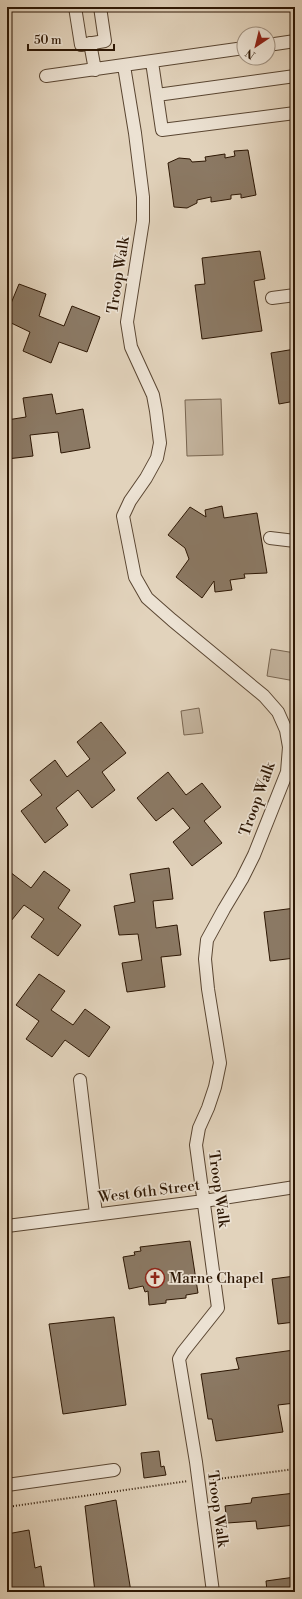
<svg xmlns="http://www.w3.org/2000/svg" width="302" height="1599" viewBox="0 0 302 1599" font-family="'Libre Bodoni',serif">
	<rect width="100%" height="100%" fill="#e2d3bc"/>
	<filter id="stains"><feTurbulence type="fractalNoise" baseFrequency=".005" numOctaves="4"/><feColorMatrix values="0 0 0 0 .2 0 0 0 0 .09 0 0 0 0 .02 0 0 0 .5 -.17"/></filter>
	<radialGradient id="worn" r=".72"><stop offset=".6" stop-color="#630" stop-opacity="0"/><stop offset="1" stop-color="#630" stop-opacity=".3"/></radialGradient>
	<path fill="#c3b39d" stroke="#786550" d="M221,399l2,56 -36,1 -2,-56z
		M271,649l24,4v28l-28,-5z
		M199,708l4,25 -19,2 -3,-24z"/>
	<path fill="#8b7964" stroke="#2d1704" d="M248,150l8,45 -15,3v-4l-10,1v4l-20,3v-5l-14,3v3l-10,5 -13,-1 -6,-44 11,-5 11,1 2,3 14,-1 -1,-4 20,-3v4l10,-2 -1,-5z
		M260,251l5,28 -11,2 8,50 -60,8 -7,-54 10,-1 -3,-26z
		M19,284l27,10 -7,22 25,10 8,-20 28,11 -13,35 -28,-10 -8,21 -28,-12 7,-19 -23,-11v-8z
		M295,349v52l-16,3 -8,-51z
		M52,394l4,20 27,-5 7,39 -29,5 -3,-21 -28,3 3,21 -26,3v-39l19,-3 -3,-19z
		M222,506l2,12 33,-5 10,60 -23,1 1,4 -15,2 2,10 -17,2 -1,-11 -12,17 -26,-21 13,-18 -4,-11 -17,-13 22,-28 16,10 -1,-7z
		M101,722l25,31 -24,19 13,18 -23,18 -14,-18 -22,18 12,17 -23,18 -24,-32 21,-16 -12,-15 25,-20 12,17 23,-18 -13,-17z
		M168,772l18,23 16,-12 19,24 -17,14 18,22 -30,23 -19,-24 17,-14 -17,-20 -17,13 -19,-23z
		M169,868l4,31 -20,2 3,27 21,-3 4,30 -20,2 4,30 -38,5 -5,-29 20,-3 -4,-26 -19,1 -5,-29 21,-4 -5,-28z
		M44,871l26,19 -12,18 23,17 -23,31 -27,-19 13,-18 -20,-14 -13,16 -4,-3v-41l3,-5 21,16z
		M295,908v50l-25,3 -6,-49z
		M39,974l26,17 -14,19 22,15 12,-16 25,18 -21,30 -24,-17 -13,17 -26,-18 13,-18 -23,-16z
		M190,1241l8,52 -12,2v3l-20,2v3l-17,2 -1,-14 -3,1 -2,-6 -14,3 -6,-32 12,-2 -1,-3 7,-1 -1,-4z
		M295,1276v46l-17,2 -6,-45z
		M114,1317l12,88 -63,9 -14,-90z
		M294,1350l1,53 -17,2 5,27 -67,9 -4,-22h-4l-7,-45 38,-5 -3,-11z
		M159,1451l2,16 3,-1 2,9 -22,3 -3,-25z
		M295,1493v32l-38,4 -1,-8 -29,2 -2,-17 26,-3 1,-5z
		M116,1500l15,92h-36l-10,-86z
		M29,1530l6,38 6,-2 4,26h-36l-1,-11 3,-1 -4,-20v-26z
		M295,1577v15h-38l10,-1 -1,-10z"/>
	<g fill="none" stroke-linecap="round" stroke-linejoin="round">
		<g stroke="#5a4632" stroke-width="14">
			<path id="minor" d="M75,7l6,38 24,-4 -5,-34
				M90,43l5,27
				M268,45l27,-4
				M152,62l10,68 133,-17
				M124,66l11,67 8,64v24l-16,101 4,25 22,48 3,16 4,32 -3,15 -11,20 -16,23 -7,15 12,61 12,21 25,22 92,76 14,16 8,18 3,17 -2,25 -33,83 -12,24 -18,30 -17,31 -2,19 3,30 12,74 -5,24 -7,21 -9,20 -3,17 22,163 -35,44 -4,7 17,103 17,130
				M46,76l198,-28
				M157,95l138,-19
				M272,298l23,-3
				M270,538l25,3
				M80,1080l16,134
				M7,1226l197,-25 91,-14
				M7,1485l107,-15"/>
		</g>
		<path stroke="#2d1704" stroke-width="2" stroke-dasharray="1 2" stroke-linecap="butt" d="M210,1480l85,-11
			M7,1507l181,-26"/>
		<use href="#minor" stroke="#ece2d3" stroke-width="12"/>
	</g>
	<defs>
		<g id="church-ring" transform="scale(1)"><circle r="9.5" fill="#ece2d3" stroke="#8f2418" stroke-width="1.5"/><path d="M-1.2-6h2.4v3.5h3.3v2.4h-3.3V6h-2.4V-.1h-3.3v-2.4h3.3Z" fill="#8f2418"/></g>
	</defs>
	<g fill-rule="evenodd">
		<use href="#church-ring" x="155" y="1278"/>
	</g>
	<g text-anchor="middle" stroke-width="3.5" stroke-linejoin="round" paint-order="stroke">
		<g font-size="15" fill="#2d1704" stroke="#ece2d3">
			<text transform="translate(118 275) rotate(-81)" y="5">Troop Walk</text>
			<text transform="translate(257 799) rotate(-70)" y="5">Troop Walk</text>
			<text transform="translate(219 1189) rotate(82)" y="5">Troop Walk</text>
			<text transform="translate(149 1191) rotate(-7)" y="5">West 6th Street</text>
			<text transform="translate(218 1509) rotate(82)" y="5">Troop Walk</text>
		</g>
		<g font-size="15" fill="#2d1704" stroke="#ece2d3" text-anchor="start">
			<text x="169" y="1283">Marne Chapel</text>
		</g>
	</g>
	<rect width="302" height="1599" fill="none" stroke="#e2d3bc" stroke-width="24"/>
	<rect x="8" y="8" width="286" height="1583" fill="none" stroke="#2d1704" stroke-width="2"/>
	<rect x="12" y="12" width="278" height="1575" fill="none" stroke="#2d1704"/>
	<g transform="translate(256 46) rotate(215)"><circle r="19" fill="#ece2d3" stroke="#a09180"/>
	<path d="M0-3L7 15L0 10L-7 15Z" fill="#8f2418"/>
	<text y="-6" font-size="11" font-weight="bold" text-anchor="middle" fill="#2d1704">N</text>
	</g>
	<path d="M28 44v6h86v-6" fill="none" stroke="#2d1704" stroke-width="2"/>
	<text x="34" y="44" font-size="12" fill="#2d1704" stroke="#ece2d3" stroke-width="3" paint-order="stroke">50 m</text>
	<rect width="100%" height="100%" filter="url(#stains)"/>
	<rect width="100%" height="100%" fill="url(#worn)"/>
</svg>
